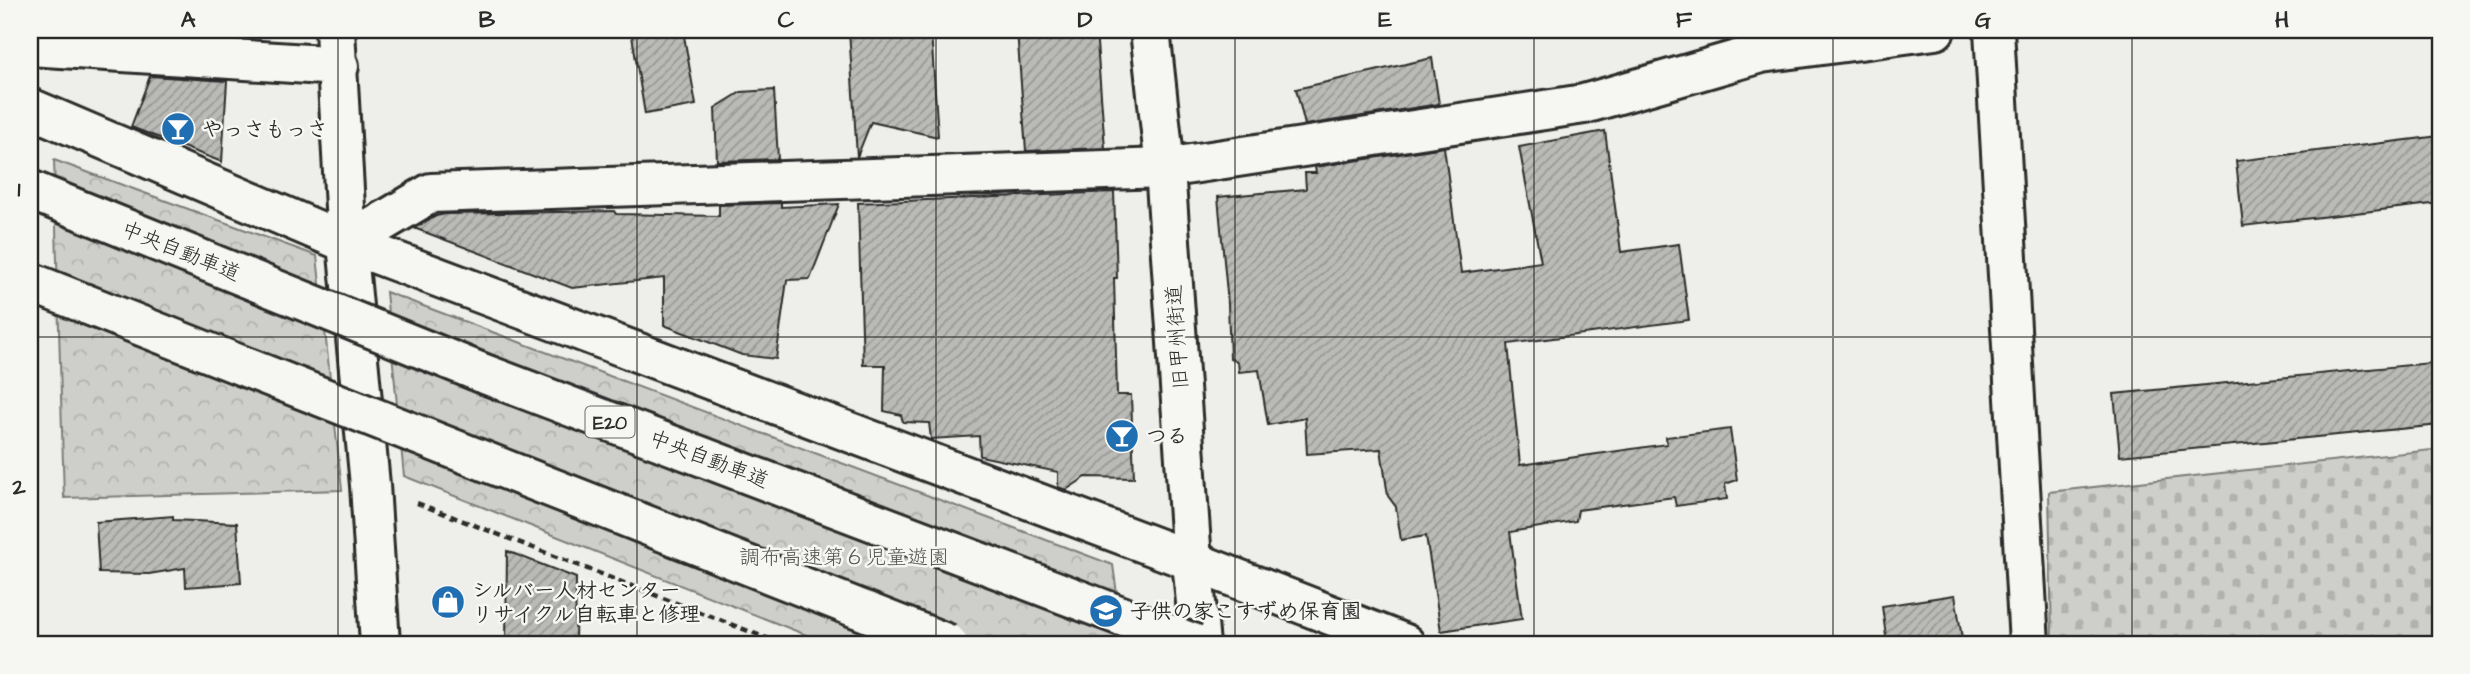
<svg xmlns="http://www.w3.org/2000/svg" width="2470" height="674" viewBox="0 0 2470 674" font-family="'Architects Daughter','Klee One',sans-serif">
	<defs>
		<pattern id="cemetery-stones" width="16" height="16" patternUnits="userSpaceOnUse" patternTransform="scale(1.75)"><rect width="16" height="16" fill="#cececa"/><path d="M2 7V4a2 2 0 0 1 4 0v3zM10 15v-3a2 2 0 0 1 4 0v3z" fill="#b1b1ae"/></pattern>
		<pattern id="park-crowns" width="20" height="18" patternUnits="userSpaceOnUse" patternTransform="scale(1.75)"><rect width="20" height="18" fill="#cececa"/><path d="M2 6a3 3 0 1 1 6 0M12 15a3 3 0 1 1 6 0" fill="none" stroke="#b1b1ae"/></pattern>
		<pattern id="building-hatch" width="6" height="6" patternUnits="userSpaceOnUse" patternTransform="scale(1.75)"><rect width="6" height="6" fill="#babab7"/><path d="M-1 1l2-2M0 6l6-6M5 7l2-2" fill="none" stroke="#979795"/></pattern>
	</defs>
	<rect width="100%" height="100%" fill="#eeeeea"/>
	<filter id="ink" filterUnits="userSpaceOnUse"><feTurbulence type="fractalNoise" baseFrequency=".0143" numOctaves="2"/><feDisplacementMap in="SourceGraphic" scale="14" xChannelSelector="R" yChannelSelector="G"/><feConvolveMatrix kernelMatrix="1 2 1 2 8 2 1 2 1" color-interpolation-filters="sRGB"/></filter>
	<g filter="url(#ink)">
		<path fill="url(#cemetery-stones)" stroke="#7c7c7a" stroke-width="2" d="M2440,449v195h-388l-3,-152z"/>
		<path fill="url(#park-crowns)" stroke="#7c7c7a" stroke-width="2" d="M54,160l263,96 25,234 -278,8z
			M386,292l727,273 11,79h-295l-425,-168z"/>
		<path fill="url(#building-hatch)" stroke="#2b2b2b" stroke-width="2" d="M145,30h84v7l-84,-5z
			M631,30h52l13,75 -51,9z
			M849,30h82l7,107 -67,-15 -14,35z
			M1017,30h79l9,118 -79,3z
			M1432,58l7,46 -134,21 -9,-36z
			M150,76l77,5 -5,81 -91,-35z
			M774,90l4,69 -61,2 -2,-53 26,-16z
			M1605,131l16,121 58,-8 10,76 -181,24 12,121 147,-21 -1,-7 64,-8 7,51 -12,4 2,15 -51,7 -2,-9 -96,13 -2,11 -66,11 12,87 -81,12 -15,-95 -25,4 -5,-33 -8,-11 -7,-47 -74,5 -2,-36 -37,7 -9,-55 -20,2 -1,-10 -8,-4 -2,-54 -10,-107 88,-8 -1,-16h11l-1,-6 129,-20 17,126 80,-11 -22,-115z
			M2440,136v67l-197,23 -7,-65z
			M1114,192l3,86h-3l3,117h14l3,83 -48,-1 -20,13 -8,-3v-15l-78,-16 -1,-20 -48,3 -2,-16 -26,-1 -2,-7 -17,-4 1,-46h-22l-5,-162z
			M781,203v4l58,-3 -29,75 -23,1 -11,79 -34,-4 -78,-30v-47l-92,10 -158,-60 22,-12 10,-2 168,-3 2,3 103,2v-11z
			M2440,362v63l-320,31 -6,-62z
			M173,516v4l64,3 4,60 -55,4 -1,-19 -36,6 -50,-1 -3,-51z
			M507,551l69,27 -1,66h-69z
			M1955,595l8,49h-76l-5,-38z"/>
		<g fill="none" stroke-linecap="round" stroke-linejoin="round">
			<g stroke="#2b2b2b" stroke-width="44">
				<path id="minor" d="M335,30l12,213 23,242 10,159
					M1994,30l35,614
					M30,46l309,20
					M30,108l317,135 845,318 213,83
					M347,243l84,-50 734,-25 419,-64 177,-51 174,-23"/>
			</g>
			<g stroke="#2b2b2b" stroke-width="44">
				<path id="major" d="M1150,30l15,138 27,393 8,83"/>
			</g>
			<path stroke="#2b2b2b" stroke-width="4.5" stroke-dasharray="7 5" stroke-linecap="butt" d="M417,503l365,141"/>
			<use href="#minor" stroke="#f6f6f2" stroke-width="38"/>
			<use href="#major" stroke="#f6f6f2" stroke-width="38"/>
			<g stroke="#2b2b2b" stroke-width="44" stroke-linecap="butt">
				<path id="highway-bridge" d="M30,190l452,183 713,271
					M30,282l918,362"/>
			</g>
			<use href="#highway-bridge" stroke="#f6f6f2" stroke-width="38"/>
		</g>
	</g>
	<path fill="none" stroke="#2b2b2b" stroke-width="2" stroke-opacity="0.55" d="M338,30v614M637,30v614M936,30v614M1235,30v614M1534,30v614M1833,30v614M2132,30v614M30,337h2410"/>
	<defs>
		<g id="bar-disc" transform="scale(1.75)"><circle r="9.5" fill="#1f6fb2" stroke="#f6f6f2"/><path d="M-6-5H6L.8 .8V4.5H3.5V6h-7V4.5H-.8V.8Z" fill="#fff"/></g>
		<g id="shop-disc" transform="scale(1.75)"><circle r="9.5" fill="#1f6fb2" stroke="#f6f6f2"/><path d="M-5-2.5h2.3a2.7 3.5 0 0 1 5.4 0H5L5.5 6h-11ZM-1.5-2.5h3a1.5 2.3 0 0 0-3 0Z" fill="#fff"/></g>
		<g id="school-disc" transform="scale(1.75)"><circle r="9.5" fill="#1f6fb2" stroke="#f6f6f2"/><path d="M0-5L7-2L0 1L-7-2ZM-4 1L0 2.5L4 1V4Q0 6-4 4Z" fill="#fff"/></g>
	</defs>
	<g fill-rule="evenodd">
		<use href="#bar-disc" x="178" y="129"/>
		<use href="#bar-disc" x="1122" y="436"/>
		<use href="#shop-disc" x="448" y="602"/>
		<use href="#school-disc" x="1106" y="611"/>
	</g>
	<g text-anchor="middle" stroke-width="5" stroke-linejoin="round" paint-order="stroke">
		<rect fill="#f6f6f2" stroke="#686867" stroke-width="2" x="585.5" y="406.5" width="49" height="31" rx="5"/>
		<g font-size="19" font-weight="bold" fill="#2b2b2b">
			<text x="610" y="429">E20</text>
		</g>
		<g font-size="21" font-weight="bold" fill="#2b2b2b" stroke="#f6f6f2" text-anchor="start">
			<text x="202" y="136">やっさもっさ</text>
			<text x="1146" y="443">つる</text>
			<text x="472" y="597">シルバー人材センター<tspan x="472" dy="24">リサイクル自転車と修理</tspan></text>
			<text x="1130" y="618">子供の家こすずめ保育園</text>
		</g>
		<g font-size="21" fill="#2b2b2b" stroke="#f6f6f2">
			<text transform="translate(181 251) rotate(22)" y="7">中央自動車道</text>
			<text transform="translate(1177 337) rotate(-94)" y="7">旧甲州街道</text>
			<text transform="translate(709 459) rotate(21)" y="7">中央自動車道</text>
		</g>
		<g font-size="21" fill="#545453" stroke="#f6f6f2">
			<text x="844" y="564">調布高速第６児童遊園</text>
		</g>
	</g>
	<rect width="2470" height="674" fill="none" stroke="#f6f6f2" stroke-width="77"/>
	<rect x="38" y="38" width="2394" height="598" fill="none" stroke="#2b2b2b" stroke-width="2.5"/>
	<g font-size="23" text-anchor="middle" font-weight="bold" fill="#2b2b2b">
		<text x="188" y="27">A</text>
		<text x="487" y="27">B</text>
		<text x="786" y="27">C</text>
		<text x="1085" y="27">D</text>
		<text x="1385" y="27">E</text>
		<text x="1684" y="27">F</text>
		<text x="1983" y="27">G</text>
		<text x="2282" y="27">H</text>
		<text x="19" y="196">1</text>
		<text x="19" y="494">2</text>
	</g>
</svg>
